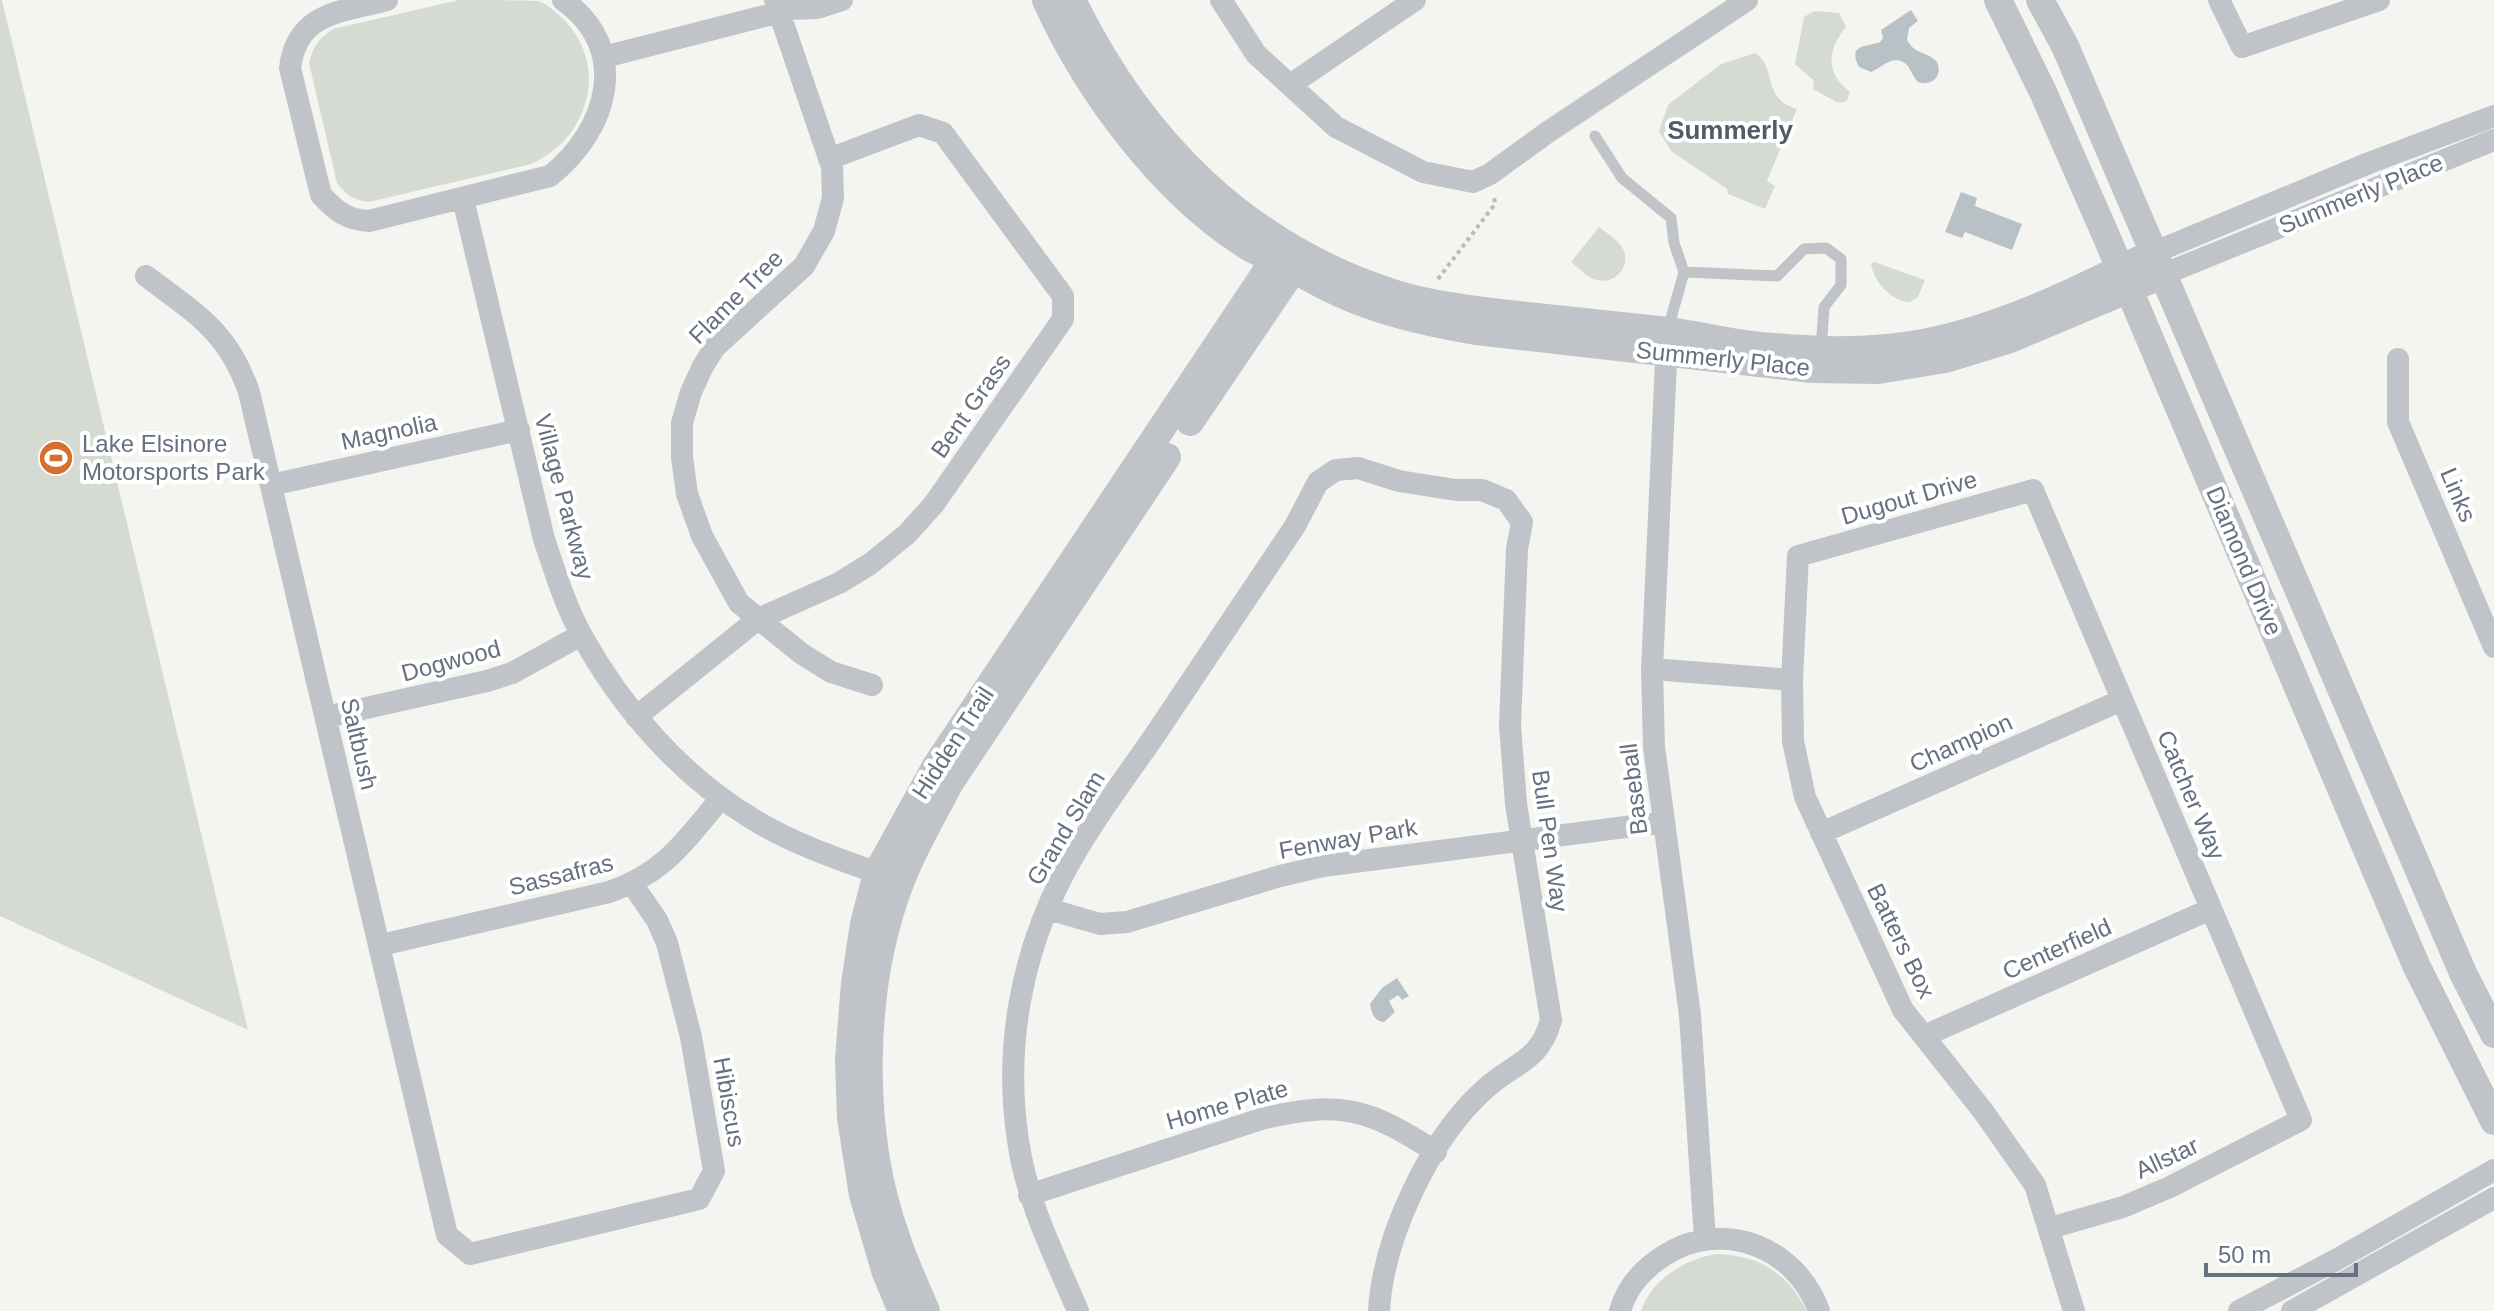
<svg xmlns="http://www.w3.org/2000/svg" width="2494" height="1311" viewBox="0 0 2494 1311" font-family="Arial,sans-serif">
	<rect width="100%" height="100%" fill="#f4f5f1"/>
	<path fill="#d5dbd3" d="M0,0h2l246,1030 -248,-114z
		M459,0c18,0 65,0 79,1 9,3 18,11 25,18 47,46 26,120 -32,145l-162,38c-16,-2 -23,-7 -32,-19l-28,-120c4,-17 10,-25 24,-34z
		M1814,11l25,2 7,14c-19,23 -21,46 4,65l-3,9 -9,2 -25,-14 1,-8 -19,-17 9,-47z
		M1755,53c23,15 6,46 42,56l-30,72 8,5 -10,23 -37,-15 -1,-5 -56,-38 -12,-20 9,-26 53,-41z
		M1599,227c8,6 19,13 24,22 9,17 -9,36 -26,31 -10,-2 -18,-12 -26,-18z
		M1874,262l51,18 -7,17 -8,5c-18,0 -36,-20 -39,-38z
		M1716,1254c44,1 71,19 91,57h-166c10,-31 44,-52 75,-57z"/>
	<path fill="#b8c1c6" d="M1911,10l7,11 -9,7 -2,12c8,15 20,11 30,22 6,14 -5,25 -19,20 -5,-5 -7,-12 -11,-17 -13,-12 -24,2 -36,7l-12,-5c-12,-23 8,-20 21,-25l3,-4 -2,-8z
		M1961,192l16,6 -2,8 47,18 -10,26 -47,-18 -3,6 -17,-6z
		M1397,978l12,18 -7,4 -4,-5 -9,6 6,11 -11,10c-10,-1 -12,-8 -14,-18l12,-16z"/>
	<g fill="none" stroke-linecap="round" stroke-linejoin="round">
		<path stroke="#b8babd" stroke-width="4" stroke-dasharray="4 4" stroke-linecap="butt" d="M1438,279l57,-75 -1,-8"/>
		<path stroke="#c0c3c7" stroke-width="11" d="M1595,136l27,42 49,40 3,25 10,29
			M1668,329l16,-57 93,4 27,-27 22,-1 15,11v26l-17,22 -3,42"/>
		<path stroke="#c0c3c7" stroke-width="22" d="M387,0c-46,12 -90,12 -97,68l31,127c15,16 26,25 48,26l181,-45c58,-46 82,-127 13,-176
			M775,0l57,167 1,31 -9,33 -20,35 -89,81 -12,19 -12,26 -9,31v34l5,37 15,42 37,67 63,51 29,18 41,13
			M1221,0l35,54 80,73 87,45 50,10 17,-8 58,-42 199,-132
			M2219,0l23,47 137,-47
			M604,57l188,-48 25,-1 25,-8
			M1290,85l125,-85
			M463,199l81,340c11,33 21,66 38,97 40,72 98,139 169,182 43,27 93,43 141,60
			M2153,253l216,-90 125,-47
			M2162,275l332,-135
			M146,276c49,37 82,55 103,116l198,843 23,19 229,-55 15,-28 -23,-134 -24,-94 -10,-23 -25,-36
			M1667,339l-15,330 2,78 36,268 15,224
			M2398,359v63l96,225
			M271,485l248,-55
			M1652,669l140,11
			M326,717l161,-36 25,-8 69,-38
			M636,717l122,-98 81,-36 31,-19 37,-30 27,-30 129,-185v-23l-120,-163 -24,-8 -90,34
			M1821,833l301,-133
			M1048,909l52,15 27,-2 153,-46 43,-10 341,-44
			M381,945l228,-53c56,-19 76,-51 112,-94
			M1924,1036l287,-127
			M1029,1195l232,-76c79,-19 107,-11 175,33
			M2050,1228l73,-21 47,-20 131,-67 -268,-630 -235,66 -6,124 1,61 12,56 98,213 80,101 52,74 39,126
			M1078,1311c-24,-56 -52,-111 -60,-171 -14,-91 3,-184 45,-265 26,-50 62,-96 94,-143 46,-68 92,-137 138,-206l23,-44 18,-12 22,-2 41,13 57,9h26l24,10 16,22 -5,27 -7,176 6,79 35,216c-11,42 -38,43 -66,69 -55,49 -102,148 -106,222
			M1620,1311c7,-25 24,-43 45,-56 58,-37 131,-8 154,56
			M2239,1311l95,-50 160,-91
			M2292,1311l202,-113"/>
		<path stroke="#c0c3c7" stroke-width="28" d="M1046,0c41,91 117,194 203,247 8,5 18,8 27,13 31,16 60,34 93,45 35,13 71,20 107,26l336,38 66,1 67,-11 65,-20 152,-64
			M1072,0c68,140 174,247 324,294 40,12 81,16 122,21 47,5 94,10 141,15 29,3 57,10 86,14 58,7 121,10 178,-1 80,-15 157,-54 230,-90
			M1998,0l45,92 64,146 309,727 78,156
			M2040,0l25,46 398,927 31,61
			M1190,422l113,-167
			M902,1311l-16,-38 -23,-78 -12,-77 -2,-58 6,-77 9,-59 13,-51 59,-107 348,-521
			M926,1311c-10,-24 -22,-49 -30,-74 -38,-106 -36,-249 4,-354 13,-34 32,-66 49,-99l218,-327"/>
	</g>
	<defs>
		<g id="stadium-disc" transform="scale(1.8)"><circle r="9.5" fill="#d66e30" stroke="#fff"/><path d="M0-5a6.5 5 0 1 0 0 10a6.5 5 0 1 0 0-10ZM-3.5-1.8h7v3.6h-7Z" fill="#fff"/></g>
	</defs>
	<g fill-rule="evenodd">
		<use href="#stadium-disc" x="56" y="458"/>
	</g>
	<g text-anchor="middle" stroke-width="8" stroke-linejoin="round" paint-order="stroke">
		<g font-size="24" fill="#667180" stroke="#fff">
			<text transform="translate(2361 194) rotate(-22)" y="8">Summerly Place</text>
			<text transform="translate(736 297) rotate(-45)" y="8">Flame Tree</text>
			<text transform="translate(1723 359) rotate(6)" y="8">Summerly Place</text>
			<text transform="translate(971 406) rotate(-55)" y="8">Bent Grass</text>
			<text transform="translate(389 432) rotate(-12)" y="8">Magnolia</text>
			<text transform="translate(2458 495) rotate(67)" y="8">Links</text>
			<text transform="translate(564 497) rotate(75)" y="8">Village Parkway</text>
			<text transform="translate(1909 498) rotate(-16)" y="8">Dugout Drive</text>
			<text transform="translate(2244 561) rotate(67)" y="8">Diamond Drive</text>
			<text transform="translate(451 661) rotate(-15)" y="8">Dogwood</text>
			<text transform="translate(953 743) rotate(-57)" y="8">Hidden Trail</text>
			<text transform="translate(1961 743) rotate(-24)" y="8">Champion</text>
			<text transform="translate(359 744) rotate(77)" y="8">Saltbush</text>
			<text transform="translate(1634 789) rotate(-97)" y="8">Baseball</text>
			<text transform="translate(2191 795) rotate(67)" y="8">Catcher Way</text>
			<text transform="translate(1066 828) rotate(-59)" y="8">Grand Slam</text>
			<text transform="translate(1348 839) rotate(-10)" y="8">Fenway Park</text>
			<text transform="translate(1550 841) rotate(82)" y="8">Bull Pen Way</text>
			<text transform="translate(561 875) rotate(-14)" y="8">Sassafras</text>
			<text transform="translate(1901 941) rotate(64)" y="8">Batters Box</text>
			<text transform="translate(2057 949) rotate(-24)" y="8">Centerfield</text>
			<text transform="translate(729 1102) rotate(80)" y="8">Hibiscus</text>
			<text transform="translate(1227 1105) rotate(-16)" y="8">Home Plate</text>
			<text transform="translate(2167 1158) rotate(-25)" y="8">Allstar</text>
		</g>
		<g font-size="24" fill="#667180" stroke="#fff" text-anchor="start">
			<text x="82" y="452">Lake Elsinore<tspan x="82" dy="28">Motorsports Park</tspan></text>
		</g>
		<g font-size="26" font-weight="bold" fill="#535b66" stroke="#fff">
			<text x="1730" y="139">Summerly</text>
		</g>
	</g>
	<path d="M2206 1263v12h150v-12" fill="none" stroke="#667180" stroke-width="4"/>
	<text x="2218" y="1263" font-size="24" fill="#667180" stroke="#ffffff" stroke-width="6" paint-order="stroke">50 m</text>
</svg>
